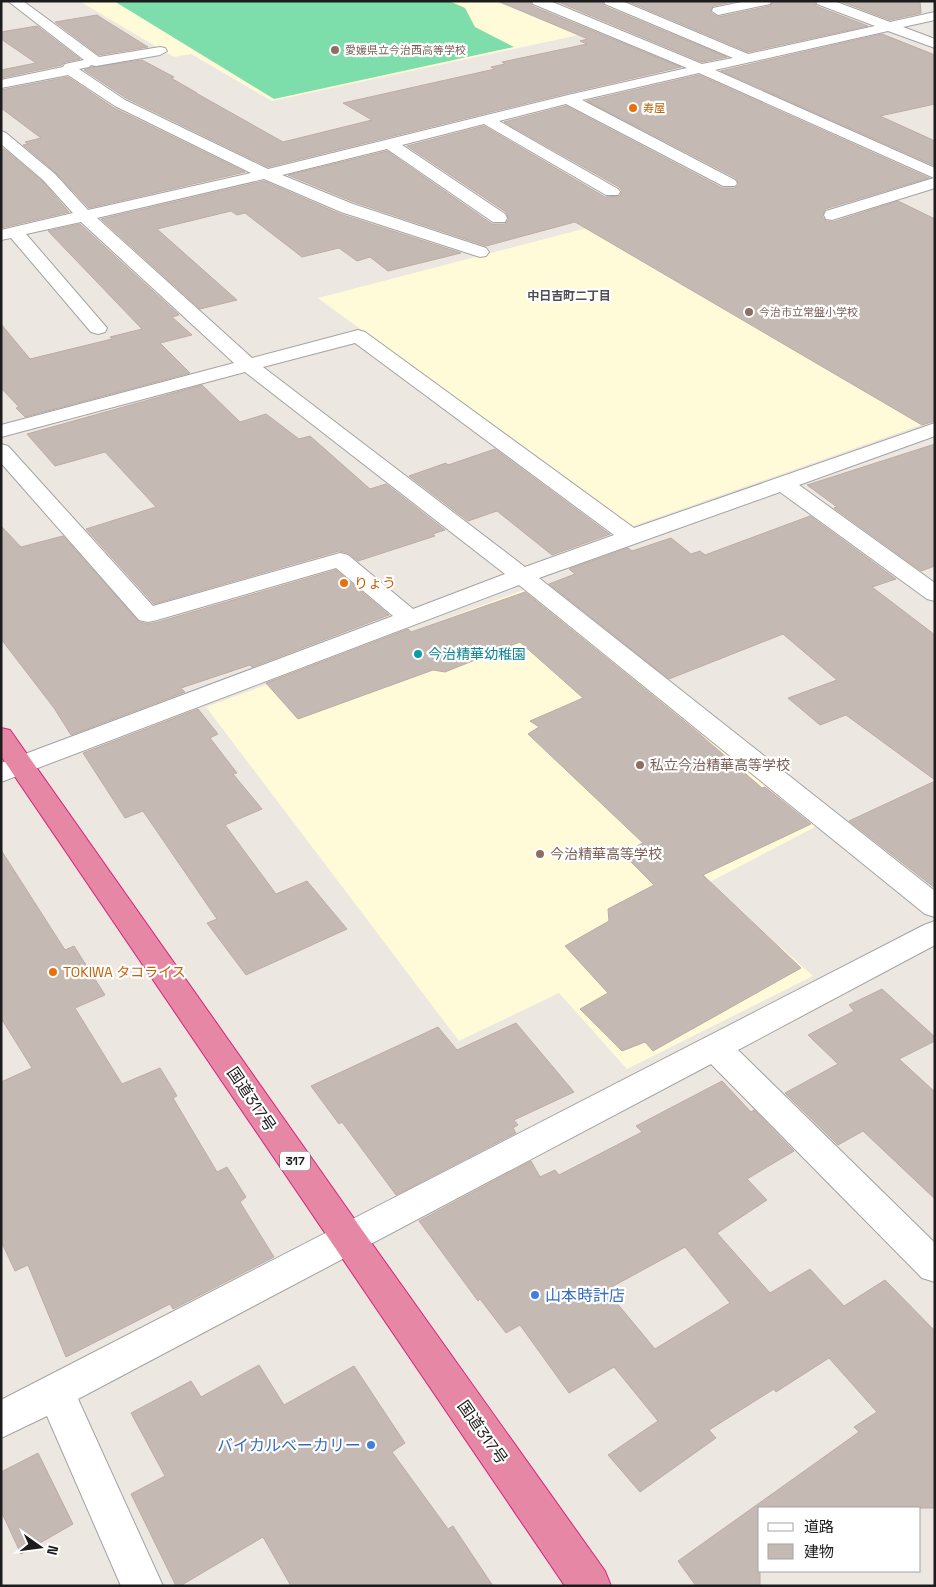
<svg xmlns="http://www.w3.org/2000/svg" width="936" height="1587" viewBox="0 0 936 1587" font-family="'Space Grotesk','Noto Sans JP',sans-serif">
	<rect width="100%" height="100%" fill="#ede7e1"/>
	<path fill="#fffad8" d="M79,1h415l85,34 -307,66 -81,-47 -17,3z
		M744,187l191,233 -305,107 -312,-229z
		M526,589l293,236 -111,58 105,93 -186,93 -68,-76 -100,48 -253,-334z"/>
	<path fill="#7ddeab" d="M114,1h335l16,7 10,19 39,20 -240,52z"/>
	<path fill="#c5b9b4" stroke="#bfaca3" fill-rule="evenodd" d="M498,1h32l2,5 149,61 -113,26 -300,74 -142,-69 -42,-28 8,-3 50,-7 32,17 -3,1 26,15h-1l87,49 89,-22 -29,-17 152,-34 -4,-2 14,-3 -3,-2 85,-18 -7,-3 8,-2z
		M556,1h46l2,5 123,51 -25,5z
		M627,1h109l-23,5 -3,6 8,5 52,-11 3,-5h41l2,5 52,20 -120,26z
		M840,1h80l1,12 -31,7z
		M97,15l6,4 45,28 -49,8 -44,-33z
		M37,26l43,33 -15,3 -3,3 -61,13v-8l35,-7 -35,-24v-7z
		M882,34l53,21v49l-55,12 55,25v25l-214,-95z
		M699,75l230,103 -104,31 -3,7 4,5 7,1 65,-21 37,18v202l-13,4 -347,-203 -89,24 -132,-44 -66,-27 99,-24 105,73h13l4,-5 -3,-7 -99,-66 77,-20 121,71 15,-1 2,-5 -3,-4 -115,-65 62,-16 156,82h13l4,-4 -3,-6 -149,-77z
		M68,77l46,31 131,64 -156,36 -33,-35 -33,-28 5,-1 -3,-2 16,-4 -40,-30v-18z
		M1,149h3l38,32 27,31 -68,16z
		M264,181l76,33 121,39 -73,18 -18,-14 -13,4 -18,-13 -37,9 -57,-44 -8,2 -6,-4 -74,18 80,71 -37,9 -99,-90z
		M80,224l99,91 -7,2 20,18 -32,8 30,30 -165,44 -9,-9 3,-1 -18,-19v-64l29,35 82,-20 -2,-2 32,-8 -94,-98z
		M202,385l38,37 26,-8 33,25 11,-3 60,53 16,-5 59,46 -12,4 2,2 -77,25 -10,-8 -9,-2 -185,53 -68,-75 70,-22 -51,-55 -50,14 -28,-32z
		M935,444v122l-14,5 -87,-63 3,-1 -30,-22z
		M495,449l113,84 2,1 -58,21 -55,-44 -29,10 -59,-45 37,-13 2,2z
		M810,516l86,63 -24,8 63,48v145l-89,-65 -26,10 -32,-27 49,-18 -54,-46 -114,45 -120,-95 26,-10 -6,-5 59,-21 4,3 39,-13 20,16 9,-3 5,4z
		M1,526l20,21 42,-11 76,86 9,2 10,-2 178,-52 53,45 -137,52 -2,-2 -69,23 4,4 -114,43 -17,-27 -53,-69z
		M525,592l170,138 67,58 3,-1 46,37 -108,51 98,93 -148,83 -8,-9 -23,9 -42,-42 28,-16 -43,-47 44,-25 -1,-12 46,-24 -32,-32 21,-10 -115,-109 11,-7 -9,-6 53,-23 -63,-56 -75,30 -12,-2 -135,49 -32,-36 142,-54 3,3z
		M198,709l20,25 -8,4 27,35 -4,1 29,35 -37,16 51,69 31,-13 40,48 -101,46 -39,-52 10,-4 -74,-108 -18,7 -42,-65z
		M935,781v107l-86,-67z
		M1,850l64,100 9,-4 31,49 -30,13 47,76 38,-16 17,28 -4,2 44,74 10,-5 19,30 -6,5 34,55 -101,52 -3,-5 -104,53 -38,-92 -13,6 -14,-30v-159l31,-14 -31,-50z
		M882,989l53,48v4l-36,18 36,33v107l-72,-68 -25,14 -53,-52 53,-29 -30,-29 46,-24 -5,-6z
		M516,1023l58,69 -60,28 4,5 -5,3 3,5 -120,62 -54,-73 -3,2 -28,-38 127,-59 19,23z
		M722,1081l29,31 3,-2 40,41 -47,28 20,21 -50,33 53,60 40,-24 34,37 41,-26 50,51v177h-175v78h-64l-18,-25 181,-129 -5,-5 23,-15 -48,-54 -53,34 -2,-3 -65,41 7,8 -76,54 -32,-37 50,-34 -44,-54 -45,26 -49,-68 -14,8 -26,-34 -2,2 -59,-80 112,-60 9,16 15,-7 4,5 83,-43 -6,-6zM685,1247l45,56 -75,46 -49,-59z
		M259,1365l25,40 70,-39 51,77 -13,9 56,77 5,-3 40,60h-202l-28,-49 -83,49h-4l-45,-92 34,-18 -34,-63 60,-32 10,16z
		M38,1453l35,71 -52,30 -20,-43v-39z"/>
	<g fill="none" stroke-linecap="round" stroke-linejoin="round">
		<g stroke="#a3a3a3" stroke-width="2">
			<path id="street" d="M8,1h15l76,56 61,-10 5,1 2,3 -7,4 -64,11 -5,-1 -2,2 -10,2 46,31 143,69 300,-74 119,-27 -154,-64 -1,-3h18l152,63 31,-6 -128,-54 -1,-3h18l126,53 127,-28 -58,-22 -1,-3h18l56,21 45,-10v8l-32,7 32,12v9l-47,-17 -173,39 220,98v20l-103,32 -6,-1 -2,-4 2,-4 108,-33 -235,-105 -117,27 153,80 2,3 -2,3h-12l-157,-82 -67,17 119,68 2,3 -2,3h-12l-122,-71 -82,21 103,69 2,4 -2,4h-12l-106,-73 -105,26 71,29 133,44 3,4 -3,4 -6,1 -139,-45 -77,-33 -167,39 155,140 106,-28 7,2 269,196 301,-105v13l-136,49 136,98v18l-8,-2 -147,-107 -241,86 396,313v26l-10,-3 -406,-329 -518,197v-19l392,-147 -57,-48 -179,52 -9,2 -9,-2 -138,-157v-19l7,2 145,160 187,-53 8,2 65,54 92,-35 -260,-202 -244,65v-12l233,-62 -153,-141 -55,12 81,94 -2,4 -7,2 -7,-2 -80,-94 -10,2v-10l72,-17 -30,-33 -42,-36v-13l5,2 49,41 33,36 163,-37 -136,-67 -47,-31 -67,13v-8l62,-13 2,-3 19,-4zM355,343l259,192 -89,32 -262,-200z
				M746,1h25l-1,3 -52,11 -6,-4 1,-3z
				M935,921v24l-197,105 197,193v39l-13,-4 -211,-214 -633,335 85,187h-42l-74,-170 -46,22v-38l923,-475z"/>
		</g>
		<g stroke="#d8227a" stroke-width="2">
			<path id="highway" d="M1,728l9,2 350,497 245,344 6,15h-46l-564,-830z"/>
		</g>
		<use href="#street" fill="#fff" fill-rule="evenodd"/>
		<use href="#highway" fill="#e787a6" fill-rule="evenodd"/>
	</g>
	<g fill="#8d6e63" stroke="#fff" stroke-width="2">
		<circle cx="335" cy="50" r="5"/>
		<circle cx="749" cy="312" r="5"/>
		<circle cx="640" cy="765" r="5"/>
		<circle cx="540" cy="854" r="5"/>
	</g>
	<g fill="#e8710a" stroke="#fff" stroke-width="2">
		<circle cx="633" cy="108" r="5"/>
		<circle cx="344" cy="583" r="5"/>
		<circle cx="53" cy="972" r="5"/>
	</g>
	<circle fill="#0f9aa8" stroke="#fff" stroke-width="2" cx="418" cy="654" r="5"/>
	<g fill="#3f7fe0" stroke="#fff" stroke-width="2">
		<circle cx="535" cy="1295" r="5"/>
		<circle cx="371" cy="1445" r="5"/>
	</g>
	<g text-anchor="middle" stroke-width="4.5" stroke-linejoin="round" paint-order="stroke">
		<g font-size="11" fill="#785e54" stroke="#fff" text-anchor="start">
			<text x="345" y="54">愛媛県立今治西高等学校</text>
			<text x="759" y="316">今治市立常盤小学校</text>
		</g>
		<g font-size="11" fill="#c56008" stroke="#fff" text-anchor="start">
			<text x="643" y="112">寿屋</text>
		</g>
		<g font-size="12" font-weight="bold" fill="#4f4f4f" stroke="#fff">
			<text x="569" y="300">中日吉町二丁目</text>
		</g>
		<rect fill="#fff" stroke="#606060" stroke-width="1" x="280" y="1151.5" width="30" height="19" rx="4"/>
		<g font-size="12" font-weight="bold" fill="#1c1c1c">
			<text x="295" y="1165">317</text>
		</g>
		<g font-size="14" fill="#c56008" stroke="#fff" text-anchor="start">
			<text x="354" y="588">りょう</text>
			<text x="63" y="977">TOKIWA タコライス</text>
		</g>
		<g font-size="14" fill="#0d838f" stroke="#fff" text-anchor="start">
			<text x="428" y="659">今治精華幼稚園</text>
		</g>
		<g font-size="14" fill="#785e54" stroke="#fff" text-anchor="start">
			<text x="650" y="770">私立今治精華高等学校</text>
			<text x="550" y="859">今治精華高等学校</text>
		</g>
		<g font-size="16" fill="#1c1c1c" stroke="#fff">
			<text transform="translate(252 1099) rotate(56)" y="6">国道317号</text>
			<text transform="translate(483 1432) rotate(55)" y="6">国道317号</text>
		</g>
		<g font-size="16" fill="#366cbe" stroke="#fff" text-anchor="start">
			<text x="545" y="1301">山本時計店</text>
			<text x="361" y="1451" text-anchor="end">バイカルベーカリー</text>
		</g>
	</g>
	<rect width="936" height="1587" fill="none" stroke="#1c1c1c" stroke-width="5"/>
	<rect x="758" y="1507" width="162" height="65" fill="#ffffff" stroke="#a4a4a4"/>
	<rect x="768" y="1523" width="25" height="8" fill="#ffffff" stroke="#a4a4a4"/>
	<text x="804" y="1532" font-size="15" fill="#1c1c1c">道路</text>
	<rect x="768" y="1544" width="25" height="15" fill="#c5b9b4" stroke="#a4a4a4"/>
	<text x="804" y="1557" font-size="15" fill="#1c1c1c">建物</text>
	<g transform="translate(40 1547) rotate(104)" stroke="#ffffff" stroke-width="4" paint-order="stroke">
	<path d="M0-4L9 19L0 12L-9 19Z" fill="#1c1c1c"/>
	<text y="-8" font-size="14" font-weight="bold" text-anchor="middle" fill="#1c1c1c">N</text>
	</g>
</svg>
